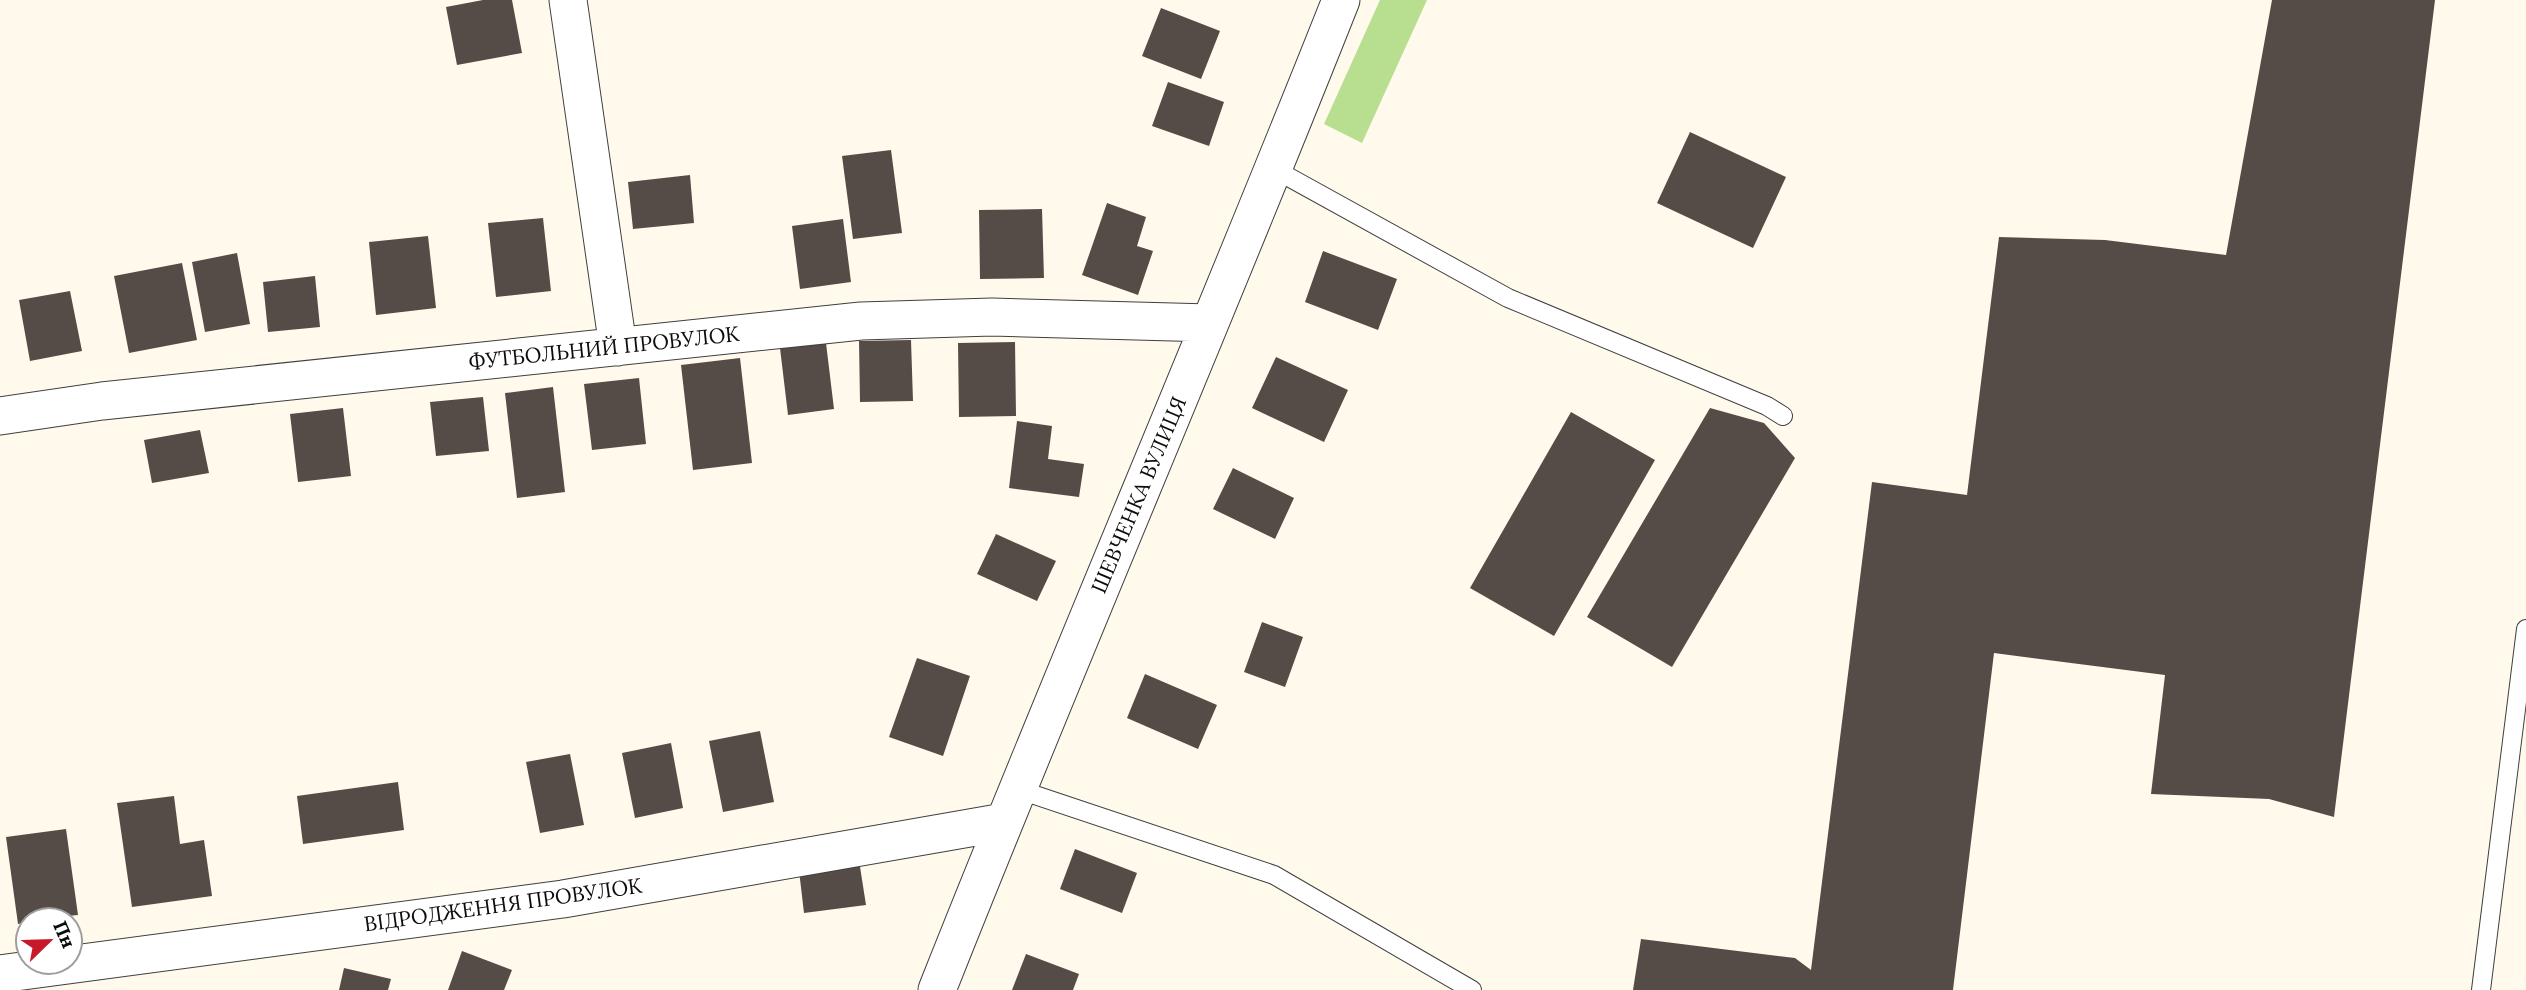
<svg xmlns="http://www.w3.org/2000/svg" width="2526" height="990" viewBox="0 0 2526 990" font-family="Lora,serif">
	<rect width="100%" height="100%" fill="#fffaeb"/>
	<path fill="#b7df8f" d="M1380,0h47l-65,143 -38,-19z"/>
	<path fill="#564c47" d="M483,0h29l10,53 -65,12 -11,-58z
		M2272,0h163l-101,817 -65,-18 -118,-5 14,-119 -171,-22 -41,337h-320l8,-51 154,19 16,12 61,-488 95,13 32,-258 106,3 121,15z
		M1161,8l59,23 -19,48 -59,-23z
		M1168,82l56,20 -15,44 -57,-20z
		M1690,132l96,45 -33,71 -96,-45z
		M891,150l11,83 -49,6 -11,-83z
		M690,175l4,48 -61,6 -5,-47z
		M1107,203l39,14 -9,29 16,5 -15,44 -56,-20z
		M1042,209l2,69 -64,1 -1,-69z
		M543,218l8,73 -55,6 -8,-74z
		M843,219l8,63 -51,7 -8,-63z
		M428,236l8,72 -60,7 -7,-73z
		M1323,251l74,28 -19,51 -73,-28z
		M237,253l13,71 -45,8 -13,-70z
		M182,263l15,77 -68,13 -15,-77z
		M315,276l5,51 -52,5 -5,-50z
		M70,291l12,60 -52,10 -11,-61z
		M911,340l2,61 -53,1 -1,-61z
		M1015,342l1,74 -57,1 -1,-74z
		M826,343l8,66 -46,6 -8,-67z
		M1276,357l72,33 -24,52 -72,-34z
		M740,358l12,105 -59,7 -12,-105z
		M639,378l7,66 -54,6 -8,-66z
		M553,387l12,105 -48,6 -12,-105z
		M483,397l6,54 -53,5 -6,-54z
		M343,408l8,68 -53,6 -8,-68z
		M1710,408l54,15 31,35 -123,209 -85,-50z
		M1571,412l84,48 -101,176 -84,-48z
		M1017,421l35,5 -4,33 36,5 -5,33 -70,-9z
		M200,430l9,43 -57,10 -8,-43z
		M1233,468l61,30 -19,41 -62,-30z
		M996,534l60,27 -19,40 -60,-27z
		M1262,622l41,15 -18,50 -41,-15z
		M917,658l53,18 -27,80 -54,-19z
		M1145,674l72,31 -19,44 -71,-31z
		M760,731l14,71 -51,10 -14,-71z
		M671,743l12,65 -48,10 -13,-65z
		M570,754l14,71 -44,8 -14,-71z
		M398,782l6,48 -101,14 -6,-48z
		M174,796l6,48 24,-4 8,56 -80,11 -15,-104z
		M66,829l12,86 -50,5v2l-10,2 -12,-87z
		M1075,849l62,24 -15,40 -62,-24z
		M858,854l8,51 -62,8 -6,-51z
		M462,951l50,19 -8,20h-56z
		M1026,954l53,20 -6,16h-61z
		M344,968l47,11 -3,11h-49z"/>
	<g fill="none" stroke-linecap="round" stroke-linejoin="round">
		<g stroke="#3f3f3f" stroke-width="20">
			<path id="lane" d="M1274,169l234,129 259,108 16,10
				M1017,789l257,86 198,115
				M2481,990l45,-361"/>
		</g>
		<g stroke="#3f3f3f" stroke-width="39">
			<path id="street" d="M568,0l50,347
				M0,416l102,-15 759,-80 131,-4 218,6
				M0,974l563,-75 441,-77
				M937,990c131,-331 273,-659 404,-990"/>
		</g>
		<use href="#lane" stroke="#fff" stroke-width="18"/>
		<use href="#street" stroke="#fff" stroke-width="37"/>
	</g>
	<g text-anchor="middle" stroke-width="7" stroke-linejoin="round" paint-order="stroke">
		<g font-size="21" fill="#0c0c0c" stroke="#fff">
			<text transform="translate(604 348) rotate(-6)" y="7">ФУТБОЛЬНИЙ ПРОВУЛОК</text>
			<text transform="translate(1139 495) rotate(-67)" y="7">ШЕВЧЕНКА ВУЛИЦЯ</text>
			<text transform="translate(503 905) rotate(-8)" y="7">ВІДРОДЖЕННЯ ПРОВУЛОК</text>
		</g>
	</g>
	<g transform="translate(49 941) rotate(67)"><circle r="33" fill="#ffffff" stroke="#9e9e9e" stroke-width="2"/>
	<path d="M0-5L12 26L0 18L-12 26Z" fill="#c7192a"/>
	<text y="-10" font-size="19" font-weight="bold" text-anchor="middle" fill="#0c0c0c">Пн</text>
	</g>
</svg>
